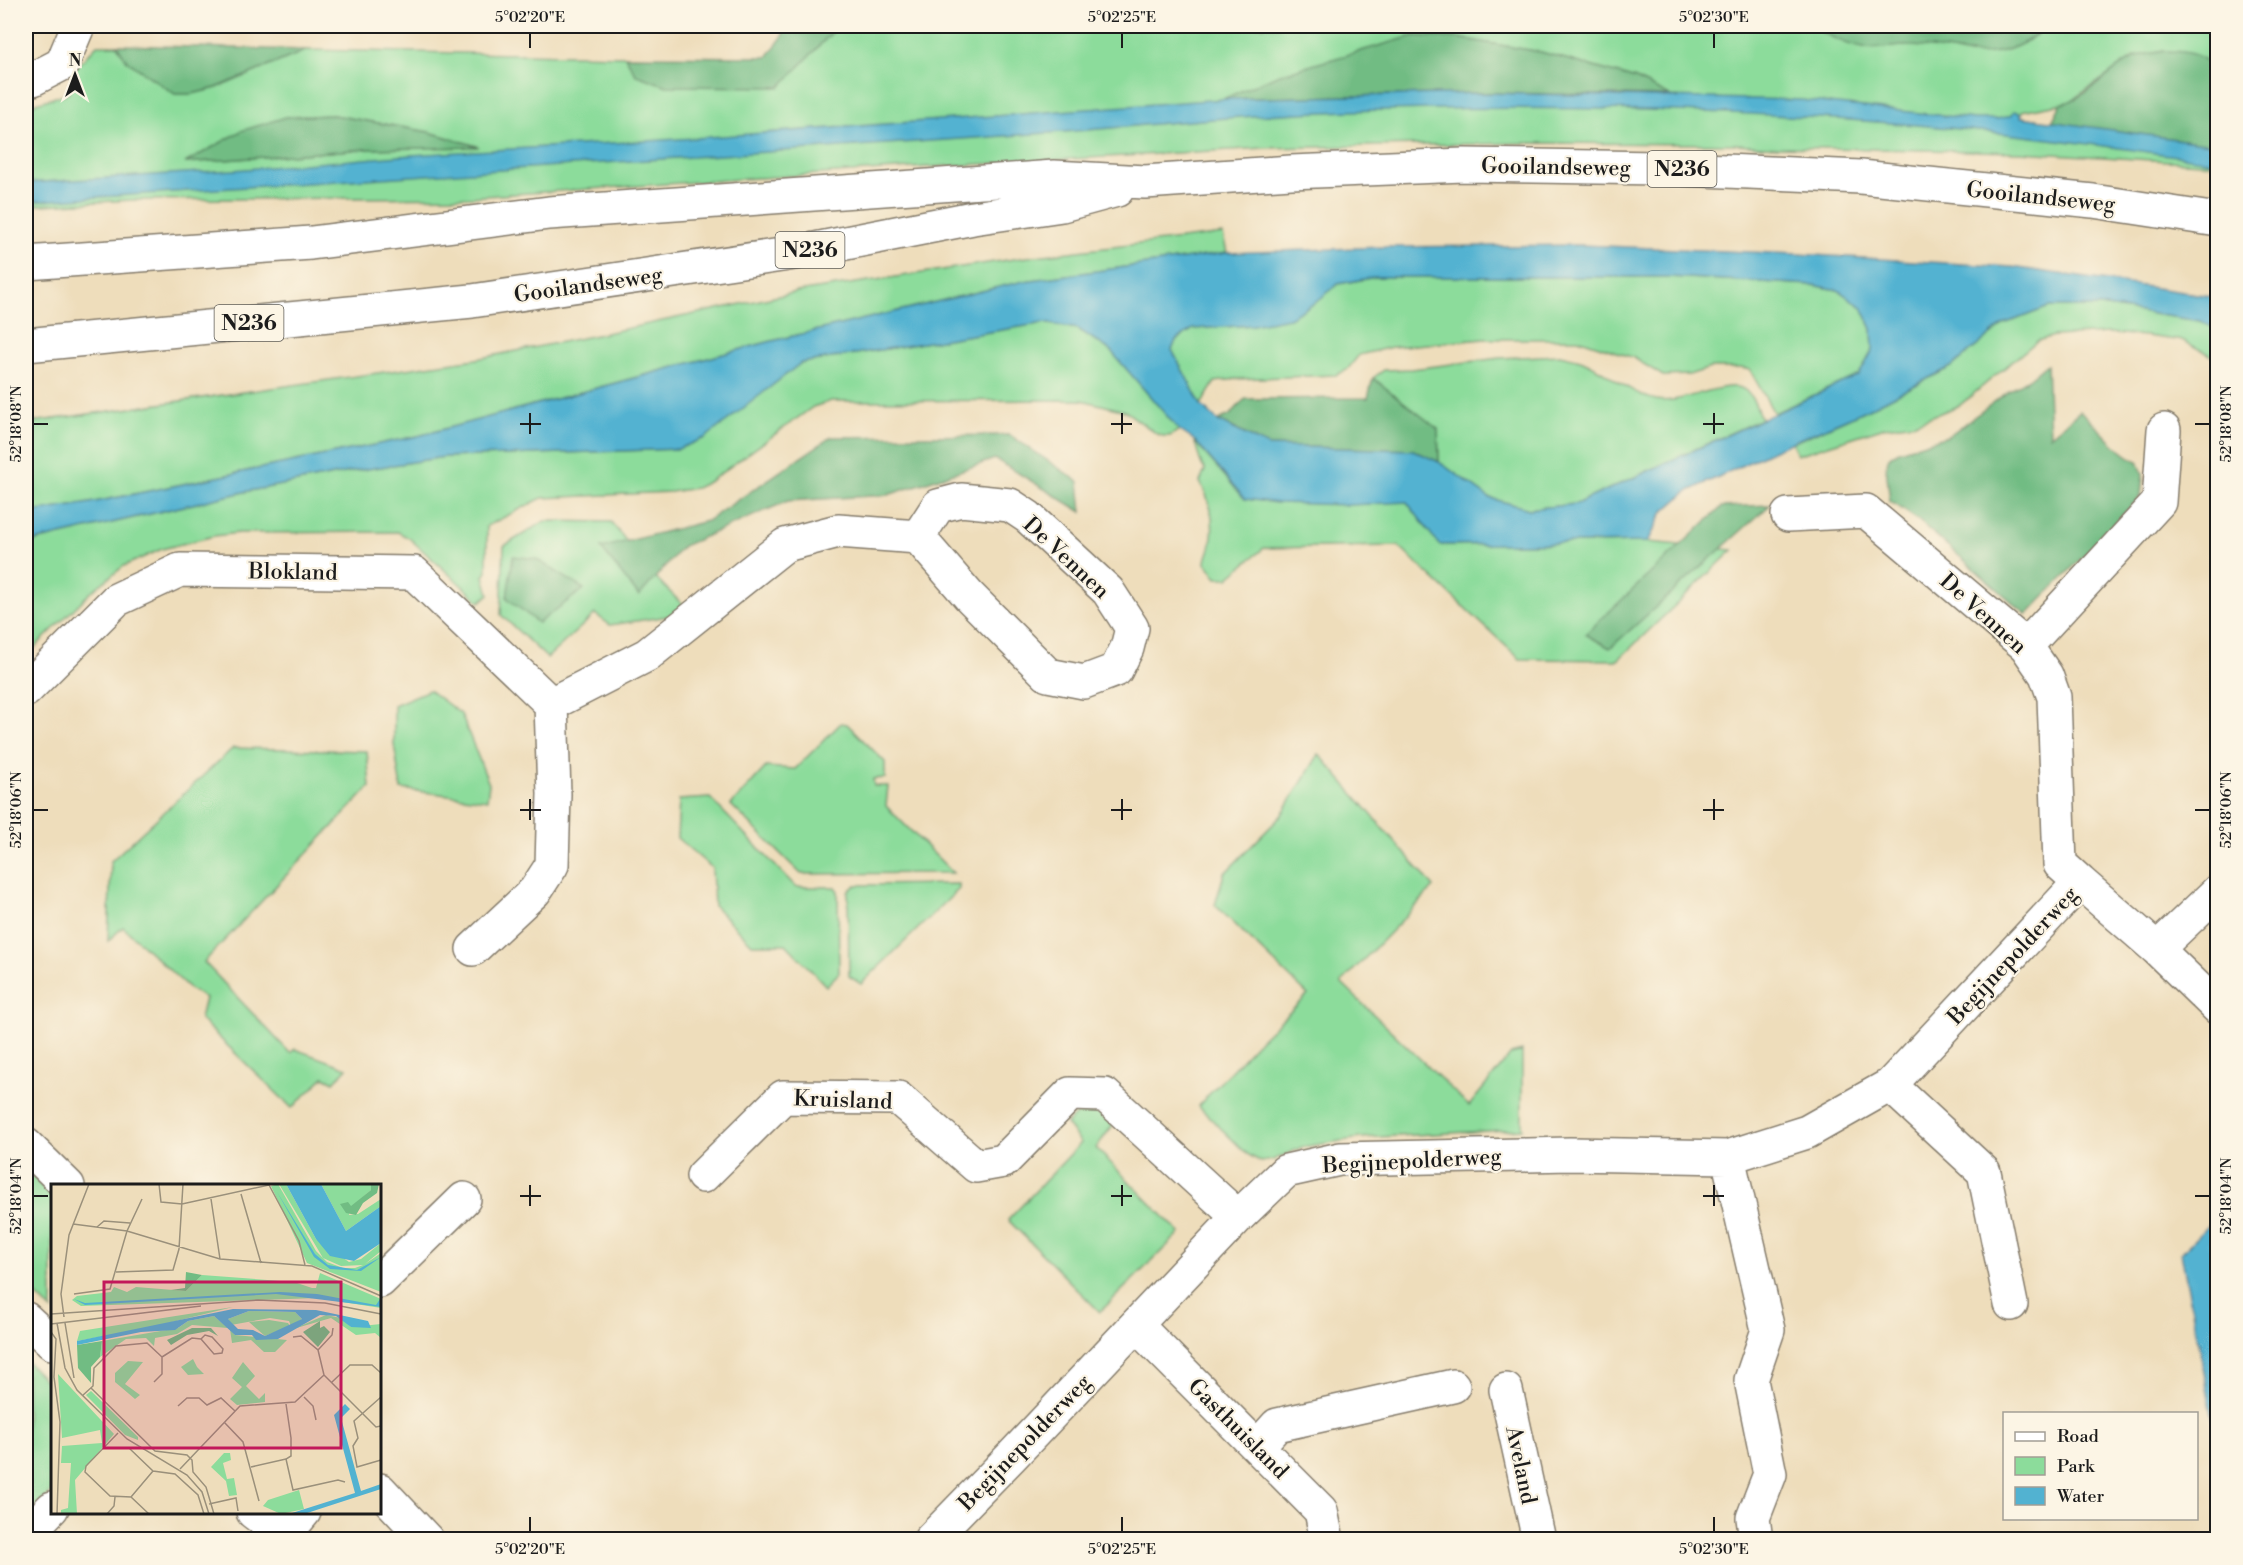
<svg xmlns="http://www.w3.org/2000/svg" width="2243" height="1565" viewBox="0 0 2243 1565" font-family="'Libre Bodoni',serif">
	<rect width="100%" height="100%" fill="#fcf5e5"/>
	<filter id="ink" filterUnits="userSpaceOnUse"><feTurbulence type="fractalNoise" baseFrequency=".0167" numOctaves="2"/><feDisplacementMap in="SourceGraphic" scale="12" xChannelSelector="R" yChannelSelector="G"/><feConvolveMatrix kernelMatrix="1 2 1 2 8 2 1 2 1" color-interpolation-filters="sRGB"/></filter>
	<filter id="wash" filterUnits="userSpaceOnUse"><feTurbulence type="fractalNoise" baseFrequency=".008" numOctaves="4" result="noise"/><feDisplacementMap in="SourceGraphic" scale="24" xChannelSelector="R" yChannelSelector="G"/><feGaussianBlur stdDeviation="1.35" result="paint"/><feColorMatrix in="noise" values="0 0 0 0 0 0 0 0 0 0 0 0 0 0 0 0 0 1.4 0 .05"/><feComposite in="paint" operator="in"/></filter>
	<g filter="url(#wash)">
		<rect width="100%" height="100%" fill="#edb"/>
		<path fill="#8cdc9b" stroke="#547c5c" stroke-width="1.5" fill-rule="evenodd" d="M838,26h976l3,3 46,19 43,-3 30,2 32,8 68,-20 8,-9h173v46l-6,-9 -47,-12 -30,6 -65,45 -47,9 -1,6 196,28v19l-197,-12 -243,-5 -42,-3 -207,-1 -262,5 -354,20 -442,29 -338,3 -106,6v-100l43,-13 6,-25 22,-23h20l10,16 48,33h17l25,-6 90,-38 318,6 12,19 142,12zM1413,36l45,2 83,14 95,27 32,17 -183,-3 -260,6zM333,115l96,17 48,14 -111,3 -180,14 100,-46z
			M1223,234l4,19 -203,28 -256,61 -350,94 -328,67 -64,10v-90l450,-64 116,-23 205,-44 230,-35z
			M1376,277h293l144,8 25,5 24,17 10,22 1,20 -14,26 -85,38 -24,-43 -9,-2h-31l-21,7 -26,1 -29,-18 -56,-19h-93l-93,8 -33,8 -12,15 -11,5 -100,4 -21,3 -14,23 -29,-55 4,-10 17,-11 60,-4 62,-22 23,-19z
			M2049,307h57l94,14 17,8v30l-33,-18 -38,-5 -38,-3 -54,3 -17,5 -77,64 -45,18 -30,4 -88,28 -5,-12 70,-31 89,-45 53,-43z
			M1044,323l34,6 32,21 69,80 -9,6h-7l-6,-2 -32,-23 -43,-11 -251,1 -18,6 -103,74 -14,7 -25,4 -129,6 -55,28v46l-3,4 5,18 -9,8 -71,-64 -11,-6 -159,1 -25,3 -52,13 -38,17 -33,26 -65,64v-113l218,-51 111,-21 89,-14 234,-8 123,-86z
			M1560,355c8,2 16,3 23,6 25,11 46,32 73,39 25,6 73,-24 90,-9 8,7 11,18 15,28l-185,85 -47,5 -39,-11 -51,-36 -1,-33 -65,-51 11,-8 28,-1 88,-11z
			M1194,441l51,58 162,3 33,43 208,-3 85,8 -115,110 -98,-1 -122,-113 -134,2 -36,30h-11l-11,-15c0,-7 4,-12 5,-19 4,-22 0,-43 -11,-62l5,-12c-7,-9 -6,-18 -11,-29z
			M545,521l66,1 45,56 27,27 -14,11 -59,9 -15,-11 -48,44 -46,-43 3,-69z
			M429,690l32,24 28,70 -2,16 -86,-11 -7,-45v-39z
			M841,723l6,1 38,38v16l-12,1 1,7h14l-2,20 67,67 -152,1 -70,-69 35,-38 29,2z
			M233,748l134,3 3,36 -166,175 86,91 5,-4 52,19 -13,14 -10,-5 -32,31 -92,-89 5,-21 -14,-8 -68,-63 -15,14 3,-80z
			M1319,754l115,133 -93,96 128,123 42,-52 11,-3v78l-161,9 -59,9 -29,13 -12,2 -14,-8 -49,-48 63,-67 47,-44 -93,-90 9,-31 57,-58z
			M710,798l86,89h39l3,4 1,82 -13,13 -40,-42h-34l-38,-38 -2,-38 -35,-30 2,-38z
			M959,884v5l-98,95 -12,-8 -1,-85 8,-6z
			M1091,1112l10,3 12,10 -17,23 84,85 -80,79 -92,-92 73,-77 -15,-19 11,-10z
			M26,1169l26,27v114l-26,-24z
			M26,1361l26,26v104l-26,28z"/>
		<path fill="#71bc83" stroke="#466c50" stroke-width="1.5" d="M783,26h55l-58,61 -113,-1 -31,-11 -11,-19 142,1 16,-21z
			M1814,26h230c-10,12 -23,20 -38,24 -33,10 -64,-3 -96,-4 -15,-1 -31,4 -46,2 -12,-1 -43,-14 -50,-22z
			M1413,36l45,2 83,14 95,27 34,17 -185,-3 -262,6 54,-24z
			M117,45l190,5 -91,38 -24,6h-17l-48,-33z
			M2164,51c21,0 41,2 53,21v73l-165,-23 9,-18c27,-6 46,-32 71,-45 9,-5 21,-6 32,-8z
			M333,115l96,17 50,15 -113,2 -181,14 56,-32 45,-14z
			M2047,364l3,72 30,-25c19,15 38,43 58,50l5,13 -2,22 -114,119 -108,-94 -23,-16 -6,-3 -4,-35 3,-10 10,-6 49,-15 61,-45 20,-12z
			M1373,378l65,51 1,33 -26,-12 -145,-4 -50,-26 12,-5 15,-16 123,-1z
			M1010,435l69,47 3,30 -87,-53 -107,36 -100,6 -105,45 -44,50 -38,-48 106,-27 124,-84z
			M1770,505l-160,143 -25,-14 137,-127z
			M513,556l23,3 48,30 -46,34 -31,-25z"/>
		<path fill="#52b2d1" stroke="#376776" stroke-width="1.5" fill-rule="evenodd" d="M1485,93l316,7 173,19h23l14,-3 3,-5 8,2 -1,4 196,28v17c-113,-17 -226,-32 -340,-40 -184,-14 -369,-17 -553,-10 -87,3 -174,13 -261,20l-1037,70v-19l207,-13 179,-15 284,-17 527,-39z
			M1580,245l218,9 214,13 205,30v32l-17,-8 -94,-14h-57l-45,17 -53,43 -89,45 -88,38 -89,43 -22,19 -15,30 -209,3 -32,-43 -57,3 -73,-2 -32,-4 -50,-58 -16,-11 -69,-80 -32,-21 -34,-6 -243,40 -96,75 -27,11 -234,8 -89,14 -111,21 -218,51v-30l64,-10 328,-67 350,-94 256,-61 203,-28 157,-6zM1376,277h293l144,8 25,5 24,17 10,22 1,20 -14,26 -283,129 -47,5 -39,-11 -51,-36 -26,-12 -145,-4 -50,-25 -17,-16 -29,-55 4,-10 17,-11 60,-4 36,-7 26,-15 23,-19z
			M2217,1216v224l-36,-187z"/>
	</g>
	<g filter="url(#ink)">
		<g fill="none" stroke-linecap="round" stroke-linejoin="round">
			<g stroke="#857c6c" stroke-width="36">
				<path id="minor" d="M26,80l7,-1 29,-15 16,-38
					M1788,515l78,-4 160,135 20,29 8,22 6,167 20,18
					M2026,646l133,-144 5,-72
					M26,690l90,-90 64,-30 234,3 137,131
					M551,704l96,-49 138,-110 53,-14 80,6 51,59 79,79 36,7 32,-12 11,-22 5,-20 -24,-37 -80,-74 -18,-12 -49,-5 -23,6 -20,31
					M473,949l62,-58 17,-26 2,-71 -3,-90
					M2157,949l61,-58
					M1890,1085l94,87 27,132
					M26,1145l42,41
					M1728,1157l40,173 -17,50 19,94 -17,44 3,22
					M703,1176l80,-79 115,1 78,68 28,-5 66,-67 35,1 133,122
					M380,1281l84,-82
					M26,1319l26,24
					M1136,1325l185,186 6,29
					M1506,1390l33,150
					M1258,1446l19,-21 176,-39
					M380,1490l47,50
					M253,1512l37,28
					M26,1535l26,-27
					M284,1536l20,-24
					M930,1540l82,-84 226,-239 48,-46 54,-12 230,-5 158,3 79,-25 83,-47 190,-203 77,67 61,59"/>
			</g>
			<g stroke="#857c6c" stroke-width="36">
				<path id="major" d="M26,263l285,-20 238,-30 505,-36 91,5 146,-10 173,-7 195,3 202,9 232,24 125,19
					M26,345l446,-44 323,-48 178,-35 89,-13 55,-15"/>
			</g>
			<use href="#minor" stroke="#fff" stroke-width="33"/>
			<use href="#major" stroke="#fff" stroke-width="33"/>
		</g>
	</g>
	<path fill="none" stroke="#1c1c1c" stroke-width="2" d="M530,33v15M1122,33v15M1714,33v15M530,413v21M1122,413v21M1714,413v21M33,424h15M520,424h21M1111,424h21M1703,424h21M2195,424h15M530,799v21M1122,799v21M1714,799v21M33,810h15M520,810h21M1111,810h21M1703,810h21M2195,810h15M530,1185v21M1122,1185v21M1714,1185v21M33,1196h15M520,1196h21M1111,1196h21M1703,1196h21M2195,1196h15M530,1517v15M1122,1517v15M1714,1517v15"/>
	<g text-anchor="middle" stroke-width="4.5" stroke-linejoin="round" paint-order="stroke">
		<g fill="#fcf5e5" stroke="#5f5d58" stroke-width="1.5">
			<rect x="1647.5" y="151" width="69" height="36" rx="4.5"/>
			<rect x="775.5" y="232" width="69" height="36" rx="4.5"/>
			<rect x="214.5" y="305" width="69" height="36" rx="4.5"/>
		</g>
		<g font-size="21" font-weight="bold" fill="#1c1c1c">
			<text x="1682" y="176">N236</text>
			<text x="810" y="257">N236</text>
			<text x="249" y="330">N236</text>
		</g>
		<g font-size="22" fill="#1c1c1c" stroke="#fcf5e5">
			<text transform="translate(1556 166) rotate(1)" y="8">Gooilandseweg</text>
			<text transform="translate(2041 196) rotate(6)" y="8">Gooilandseweg</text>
			<text transform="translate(588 284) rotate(-8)" y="8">Gooilandseweg</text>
			<text transform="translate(1067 557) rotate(43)" y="8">De Vennen</text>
			<text transform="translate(293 571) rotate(1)" y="8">Blokland</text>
			<text transform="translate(1984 613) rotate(42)" y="8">De Vennen</text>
			<text transform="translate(2012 955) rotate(-47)" y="8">Begijnepolderweg</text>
			<text transform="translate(843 1099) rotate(2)" y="8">Kruisland</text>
			<text transform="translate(1412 1160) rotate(-3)" y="8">Begijnepolderweg</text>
			<text transform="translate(1239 1428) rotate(45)" y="8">Gasthuisland</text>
			<text transform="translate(1024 1442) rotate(-46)" y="8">Begijnepolderweg</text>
			<text transform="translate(1522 1465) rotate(78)" y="8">Aveland</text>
		</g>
	</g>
	<g transform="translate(51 1184)">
		<rect width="330" height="330" fill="#edb"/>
		<path d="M227,0l38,67 11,11 16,6h12l8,-3 -22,1 -18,-8 -44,-74h7l30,55 33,23 12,-3 20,-16v8l-16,13 16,-11v39l-74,-29 -36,-77zM270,0h50v6l-20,17 -2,8 9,-1 23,-15v7l-35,25zM269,89l61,26v9l-64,-10 -236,8 -9,-6 5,-4 34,-4 3,-5 13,5 9,-5 50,4 16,-16 92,7 18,6h4zM182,123l-85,21 -71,13 3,-10zM198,127l46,1 7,7 -11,7 -2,-5 -19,-3 -39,7 -3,-6zM275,131l15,3 10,9 30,-3v14l-6,-5 -19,2 -25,-17 -38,11zM163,132l14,12 -36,-3 -15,9 -22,4 -1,8 -8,-8 -20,1 -26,18 2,-16 76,-13 10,-7zM218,136l19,3 2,3 -25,10 -16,-14zM179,145l5,6 52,5 -12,12h-11l-13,-12 -19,3zM142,175l4,8 7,7 -16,1 -7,-8zM77,177l15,1 -18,22 15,11 -5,4 -20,-17v-9zM192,178l12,14 -9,10 13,13 6,-6v9l-28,3 -7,-6 12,-12 -10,-9zM7,190l56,60 -39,46 2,34h-16v-4l7,-2 3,-45h-10l1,-17 40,-3 -2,-13 -38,8zM40,207l47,46v3l-13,-5 -39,-40zM173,269h6l1,7 -8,3 4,16 7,-1 3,17 -8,1 -3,-15 -15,-14zM248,306l5,19 -23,5 -18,-8 5,-6z" fill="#8cdc9b"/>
		<path d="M320,0h8l-2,9 -14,10 -7,12 -10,-2 -6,-9 8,-2 3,4 20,-16zM135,88l16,3 -16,16 -15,-1 14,-2zM269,137v7l4,-2 6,6 -12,15 -15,-15zM141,144h19l7,8 -9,-5 -22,4 -16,10 -4,-5zM51,157l-2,16 -9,10v16l-13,-15 -1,-23z" fill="#71bc83"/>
		<path d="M235,0h35l25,47 35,-25v37l-27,18 -24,-5 -14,-17zM226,8l38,62 13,11 29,5 24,-13 -20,14 -31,-2 -16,-12zM229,108l37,2 59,11 4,-6 1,8 -105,-13 -191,11 -11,-6 11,4zM182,125l83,1 52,11 3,7 -20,-1 -15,-11 -16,-1 -42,24 -22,1 -4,-5h-17l-21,-19 -26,5 -13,9 -34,2 -64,13v-4zM198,127l46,1 7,7 -37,17 -12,-6 -15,-1 -10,-10zM294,220l5,5 -9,9 20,73 20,-7v5l-77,25h-15l66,-21 -21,-78z" fill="#52b2d1" fill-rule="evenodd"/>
		<path fill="none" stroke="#9a907b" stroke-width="1.5" d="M108,0l2,18 21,2 87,-19 30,56 6,24M190,10l20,69M160,15l9,60M22,40l54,7 93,28 92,7 69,30M46,43l7,-6 26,2M65,88l57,-2 6,-21 4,-65M23,110l36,-5 17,-58 15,-32M0,130l207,-14 67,3 56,11M13,133l-3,-23 8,-59 20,-51M6,139l8,45 12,22 50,49 60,36 15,17 7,22M14,139l9,55M0,140l150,-18M0,148l5,7 -2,38 6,45 -3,92M242,153l8,-1 17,14 6,25M267,166l14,-15 1,-7M111,173l30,-19 9,1 13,15 8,-1 1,-4 -11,-12 -7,-2 -4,4M103,198l8,-8v-17M281,198l18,-17h22l9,8M40,204l64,63 32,4 5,5 1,12 13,15 8,27M31,212l11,-10 1,-18 22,-22 31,-3 15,14M253,213l9,9 3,14M330,213l-27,24 4,17 -5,8 4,21 24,-7M235,220l5,34v18l-5,3 7,31 45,-10 7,2M127,222l9,-8h12l8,7 14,-7 14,13M173,238l19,20 16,59M67,249l-32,33 -1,6 25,24 21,1 18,17M78,264l24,23 22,3 23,21 6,19M200,283l35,-8M129,285l60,-63 55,-4 29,-27 52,52 5,-1M80,313l22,-26M158,320l27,-6 2,13M56,330l7,-8 1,-9"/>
		<path fill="#c2185b" fill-opacity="0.15" stroke="#c2185b" stroke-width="3" d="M53,98h237v166h-237z"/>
		<rect width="330" height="330" fill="none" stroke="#1c1c1c" stroke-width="3"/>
	</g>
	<rect width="2243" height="1565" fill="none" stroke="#fcf5e5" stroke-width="66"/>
	<rect x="2003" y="1412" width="195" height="108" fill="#fcf5e5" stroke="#a29e95" stroke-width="1.5"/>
	<rect x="2015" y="1432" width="30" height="9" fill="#ffffff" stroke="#a29e95" stroke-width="1.5"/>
	<text x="2057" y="1442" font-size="18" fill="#1c1c1c">Road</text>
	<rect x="2015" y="1457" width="30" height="18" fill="#8cdc9b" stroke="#a29e95" stroke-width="1.5"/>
	<text x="2057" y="1472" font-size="18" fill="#1c1c1c">Park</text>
	<rect x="2015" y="1487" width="30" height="18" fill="#52b2d1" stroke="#a29e95" stroke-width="1.5"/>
	<text x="2057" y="1502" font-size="18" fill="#1c1c1c">Water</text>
	<g transform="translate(75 75)" stroke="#fcf5e5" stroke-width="4.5" paint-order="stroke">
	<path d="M0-4.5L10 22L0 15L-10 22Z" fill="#1c1c1c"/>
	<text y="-9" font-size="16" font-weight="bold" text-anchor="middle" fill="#1c1c1c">N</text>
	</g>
	<rect x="33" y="33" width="2177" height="1499" fill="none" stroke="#1c1c1c" stroke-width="2"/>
	<g font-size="15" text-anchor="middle" fill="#1c1c1c">
		<text x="530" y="22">5°02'20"E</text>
		<text x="1122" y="22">5°02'25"E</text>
		<text x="1714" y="22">5°02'30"E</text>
		<text transform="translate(16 424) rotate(-90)" y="5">52°18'08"N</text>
		<text transform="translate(2226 424) rotate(-90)" y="5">52°18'08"N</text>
		<text transform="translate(16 810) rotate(-90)" y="5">52°18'06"N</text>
		<text transform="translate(2226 810) rotate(-90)" y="5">52°18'06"N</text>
		<text transform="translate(16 1196) rotate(-90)" y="5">52°18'04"N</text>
		<text transform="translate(2226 1196) rotate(-90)" y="5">52°18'04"N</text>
		<text x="530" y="1554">5°02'20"E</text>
		<text x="1122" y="1554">5°02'25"E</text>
		<text x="1714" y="1554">5°02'30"E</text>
	</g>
</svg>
